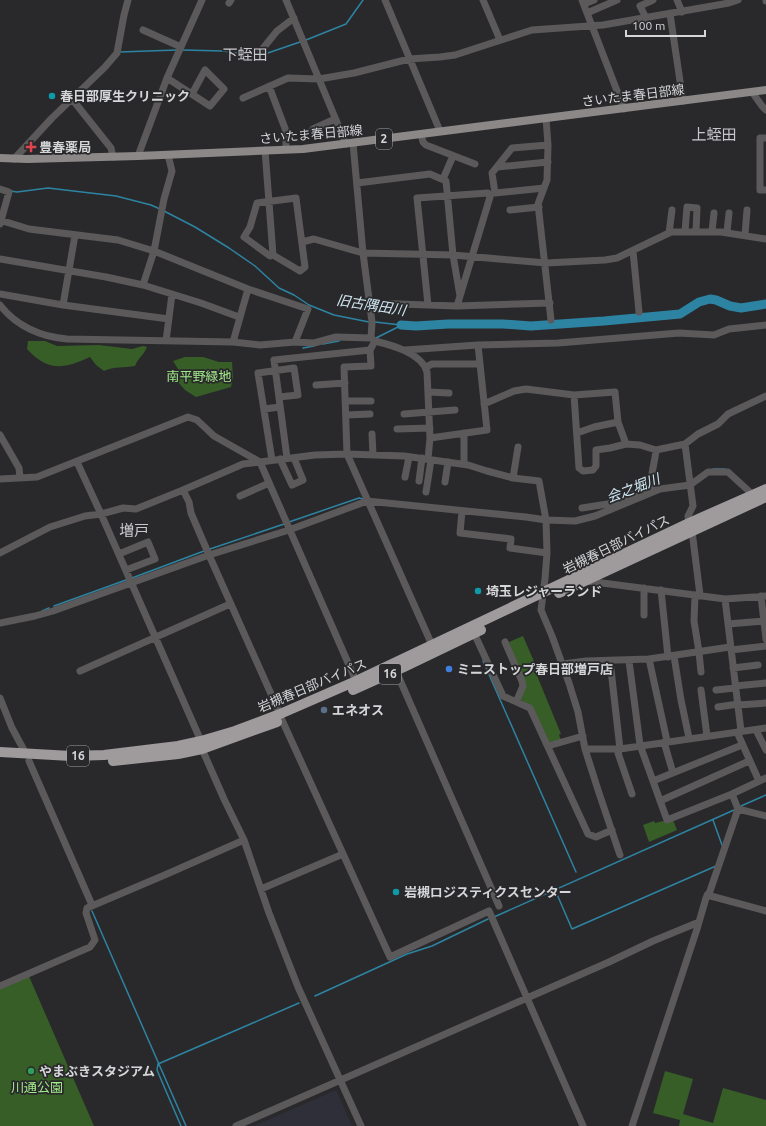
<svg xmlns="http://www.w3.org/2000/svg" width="766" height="1126" viewBox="0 0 766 1126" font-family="Ubuntu,'Noto Sans JP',sans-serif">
	<rect width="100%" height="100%" fill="#29292c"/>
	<path fill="#2e2f38" d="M336,1090l16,36h-98z"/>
	<path fill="#365e26" d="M28,341h17l12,5 42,-1 33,4 11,-3 4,1c-3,8 -9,11 -12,19 -11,2 -21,0 -31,5l-8,-6 -6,-8c-26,12 -42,15 -63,-8z
		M185,357h18l16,5h13l1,16 -2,9 -35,10 -11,-7 -8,-9 3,-9 -7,-11z
		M523,636l16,37 -1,5 23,56 -2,1 2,5 -12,2 -17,-36 -13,-7 6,-13 -16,-44z
		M673,820l4,10 -28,12 -6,-17 11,-4 1,2 8,-2 3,2z
		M28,974l66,152h-94v-140z
		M665,1071l28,8 -10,35 30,9 10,-35 43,12v26h-87l1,-6 -27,-7z"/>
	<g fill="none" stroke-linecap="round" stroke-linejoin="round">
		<path stroke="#2d84a2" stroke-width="1.5" d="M306,40l40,-16 17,-24
			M183,50l40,1 36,5 41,-14
			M119,52l58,-2
			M11,191l6,1 31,-4 68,8 35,9 9,4
			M164,211l31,16 34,21 26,18 24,22 15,7 15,10 25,10 35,7
			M375,322l26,3
			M376,338l24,-12
			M323,344l16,-3
			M303,348l11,-2
			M713,469h12
			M289,522l70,-24 4,1
			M210,549l74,-25
			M132,578l72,-27
			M54,606l72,-26
			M42,611l7,-3
			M483,661l93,211
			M741,806l25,-11
			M713,820l9,25
			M556,892l16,37 144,-63
			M92,911l94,215
			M494,917l240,-107
			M315,996l92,-42 25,-8 56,-27
			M181,1126l-24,-56 1,-6 141,-61"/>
		<path stroke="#2d84a2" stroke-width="9" d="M401,325l15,1 32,-2h55l28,2 73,-5 76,-7 19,-12 11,-3 6,1 14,6 11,2 25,-4"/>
		<path stroke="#5b5959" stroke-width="7" d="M286,0l60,144
			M385,0l55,131
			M483,0l17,40
			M582,0l42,109
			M677,0l5,12
			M766,0v1
			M229,3l2,-3
			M584,4l10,-4
			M587,13l30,-13
			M670,14l13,87
			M646,18l-6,-12 13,-6
			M143,30l38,17
			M260,52l17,-21 17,-13
			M167,78l43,28 14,-17 -19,-19 -13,24
			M269,86l17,45v18
			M752,92l10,14 4,4
			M243,98l45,-20 31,1 35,-6 55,-14 31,-2 15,-2 77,-25 71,-5 126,-22 9,-3
			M72,99l39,49 2,9
			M546,118l2,27 -1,35 -9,24 13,116
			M313,129l22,-10
			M421,134l2,8 3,3 49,19
			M766,138h-6v52h6
			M353,143l10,110 9,69 -1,16 4,3 -5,9 1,16 -27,1 3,87 85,191
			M265,150l8,105 27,16 5,-4 -9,-69 -39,5 -7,24 -6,10 26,19 3,-2
			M138,156l29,-78 35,-78
			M14,159l38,-41 53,-51 12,-14 7,-38 4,-15
			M497,167l51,-5
			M443,179l10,-23
			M357,183l73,-9 16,7 7,74 7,41
			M544,188l-49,5 -3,-20 20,-25 36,-3
			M0,189l9,3 -9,32
			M510,210l29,-3
			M0,220l29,9 89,11 36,11 94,38 60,20 -13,33
			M685,231l2,-24 10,1 -1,23
			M712,231l2,-18
			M727,232l2,-19
			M669,233l3,-23
			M745,235l2,-25
			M302,242l12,-3 49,14 90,2 93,8 59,-3 12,-2 54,-26h50l45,7
			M633,251l6,61
			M0,259l106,18 37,8 58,18 38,14
			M143,285l11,-34 10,-52 8,-28 -4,-16
			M0,294l63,11 106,14
			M369,303l88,3 93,-3
			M0,305c16,21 41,32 67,34l166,3 27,3 35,-3 19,1 22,-6 35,1
			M63,305l12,-70
			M428,305l-11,-107 71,-5 2,4 -33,109
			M166,341l6,-47
			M375,341c16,4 47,12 52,31l3,66 -2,21
			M233,342l15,-53
			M405,350l73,-5 80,-2 121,-10 35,2 15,-6 37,-4
			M426,367l6,-3h48
			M316,385l29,-2
			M428,392l21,1
			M574,395l5,73 4,3 10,-1 3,-4v-16l14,-2 16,-4 14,1 16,5 29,-6 13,-10 20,-10 10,-10 38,-18
			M345,401h26
			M484,404l30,-13 12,-2 48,6 41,-3 3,30 8,22
			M264,409l16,-2
			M404,414l51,-4
			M346,415l24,-1
			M397,429l33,-1
			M464,433v31
			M577,433l17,-6 24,-5
			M372,434l1,21
			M0,435l19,33 1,10
			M430,438l57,-8 -9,-85
			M685,444l8,62 -5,10 1,7
			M287,458l-13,-98 96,-10
			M280,459l12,26 11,-5 -9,-22
			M272,460l-14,-87 36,-5 4,27 -19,2
			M77,462l24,52 100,227 1,8 22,50 20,41 25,73 29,74 63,139
			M405,477l4,-20
			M513,478l5,-31
			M0,479l37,-2 151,-60 9,3 17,16 46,26 96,219
			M419,481l3,-23
			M445,482l3,-20
			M653,489c-4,-12 2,-26 3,-39
			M183,490l6,12 2,11 18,42 71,159
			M426,492l5,-32
			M240,496l29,-13
			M582,508l32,-5 38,-17
			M462,511l-2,22 51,6 -1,9 37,5
			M692,531l8,64
			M0,553l50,-26 35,-11 16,-2 22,-6 13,1 47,-19 60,-26 17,-2 55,-7 32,-1 57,2 64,9 19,6 26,7 26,3 7,39 1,33 -2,26 -4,31 11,26 17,47 9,29 7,37 14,44 21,62
			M119,554l29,-12 7,17 -29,11
			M587,581l138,18 41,-3
			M661,590l7,67
			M695,595l-1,26 5,31
			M761,596l5,43
			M725,599l16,132
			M644,615v-27
			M0,623l35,-7 18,-5 156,-56 80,-25 78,-29 159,16 20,3 29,1 20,-5 65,-27 30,-4 18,-13h20l25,23
			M728,624l36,-3
			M474,633l29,63 27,12 58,126 8,3 16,-7
			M505,642l17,39 1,5 -6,14
			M731,650l35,-4
			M699,652l2,20
			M674,656l7,44 8,38
			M649,659l18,82
			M610,661l10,88 -2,4 14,41
			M629,661l11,84 27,75 65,-26 34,-16
			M563,664l23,-3 63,-2 81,-12
			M733,668l25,-3
			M80,671l150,-67
			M396,671l103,235
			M735,686l31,-3
			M701,690l6,46
			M716,690l19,-2
			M0,698l12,30 14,26
			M738,705l28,-2
			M718,707l20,-3
			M282,720l108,237 99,-46 94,215
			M756,730l10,20
			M737,732l22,49
			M664,742l9,31
			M548,746l35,-10
			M585,749h35l146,-21
			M29,761l63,144
			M653,781l89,-36
			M660,801l89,-40
			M738,809l28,7
			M261,889l82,-35
			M707,895l59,16
			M0,986l90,-39 5,-7 -9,-27 1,-5 80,-34 77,-34
			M236,1126l373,-164 44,-21 46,-19
			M632,1126l65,-197 9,-31 4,-7 28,-82 -6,-15"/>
		<path stroke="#8c8888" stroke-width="8" d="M0,158l27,1 111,-3 165,-7 463,-59"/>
		<path stroke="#9f9a9b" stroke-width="10" d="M559,593l207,-96
			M353,690l51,-23 77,-37
			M0,752l71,4 33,-1 74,-9 23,-5 34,-10 45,-17 76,-33 333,-158 77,-34
			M113,761l65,-7 24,-5 75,-27"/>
	</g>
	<g fill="#0f9aa8" stroke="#29292c" stroke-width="1.5">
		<circle cx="52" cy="96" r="4"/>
		<circle cx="478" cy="591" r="4"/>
		<circle cx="396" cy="892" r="4"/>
	</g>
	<path fill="#e0444e" stroke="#29292c" stroke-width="1.5" d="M29 141h4v4h4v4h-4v4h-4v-4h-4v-4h4z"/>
	<circle fill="#3f7fe0" stroke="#29292c" stroke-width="1.5" cx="449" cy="669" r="4"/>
	<circle fill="#5c6f8a" stroke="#29292c" stroke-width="1.5" cx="324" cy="710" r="4"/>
	<circle fill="#2e9e5b" stroke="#29292c" stroke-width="1.5" cx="31" cy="1071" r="4"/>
	<g text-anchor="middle" stroke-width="3.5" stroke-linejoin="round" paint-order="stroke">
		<g fill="#29292c" stroke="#a1a2a4" stroke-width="1">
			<rect x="376" y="129" width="16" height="20" rx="3"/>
			<rect x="379" y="664" width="22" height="20" rx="3"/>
			<rect x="67" y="746" width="22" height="20" rx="3"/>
		</g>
		<g font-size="12" font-weight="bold" fill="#d5d6d8">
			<text x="384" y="143">2</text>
			<text x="390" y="678">16</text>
			<text x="78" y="760">16</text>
		</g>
		<g font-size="13" fill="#d5d6d8" stroke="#29292c">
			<text transform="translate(633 95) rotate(-7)" y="5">さいたま春日部線</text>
			<text transform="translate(311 134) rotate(-5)" y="5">さいたま春日部線</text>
			<text transform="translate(616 544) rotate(-26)" y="5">岩槻春日部バイパス</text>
			<text transform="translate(312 685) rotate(-23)" y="5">岩槻春日部バイパス</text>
		</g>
		<g font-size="13" font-weight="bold" fill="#d5d6d8" stroke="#29292c" text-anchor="start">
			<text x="60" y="101">春日部厚生クリニック</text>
			<text x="39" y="152">豊春薬局</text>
			<text x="486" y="596">埼玉レジャーランド</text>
			<text x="457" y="674">ミニストップ春日部増戸店</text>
			<text x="332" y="715">エネオス</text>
			<text x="404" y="897">岩槻ロジスティクスセンター</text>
			<text x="39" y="1076">やまぶきスタジアム</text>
		</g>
		<g font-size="13" fill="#a1e888" stroke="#29292c">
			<text x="199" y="381">南平野緑地</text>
			<text x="37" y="1092">川通公園</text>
		</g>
		<g font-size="14" font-style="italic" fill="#d0e8f2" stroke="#29292c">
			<text transform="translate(371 305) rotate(9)" y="5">旧古隅田川</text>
			<text transform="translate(633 488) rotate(-21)" y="5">会之堀川</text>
		</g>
		<g font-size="15" fill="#c7c8cc" stroke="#29292c">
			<text x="245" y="60">下蛭田</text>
			<text x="714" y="140">上蛭田</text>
			<text x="134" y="536">増戸</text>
		</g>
	</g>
	<path d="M626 30v6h79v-6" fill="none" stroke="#d5d6d8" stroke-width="2"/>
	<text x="632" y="30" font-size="12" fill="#d5d6d8" stroke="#29292c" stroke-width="3" paint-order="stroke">100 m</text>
</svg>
